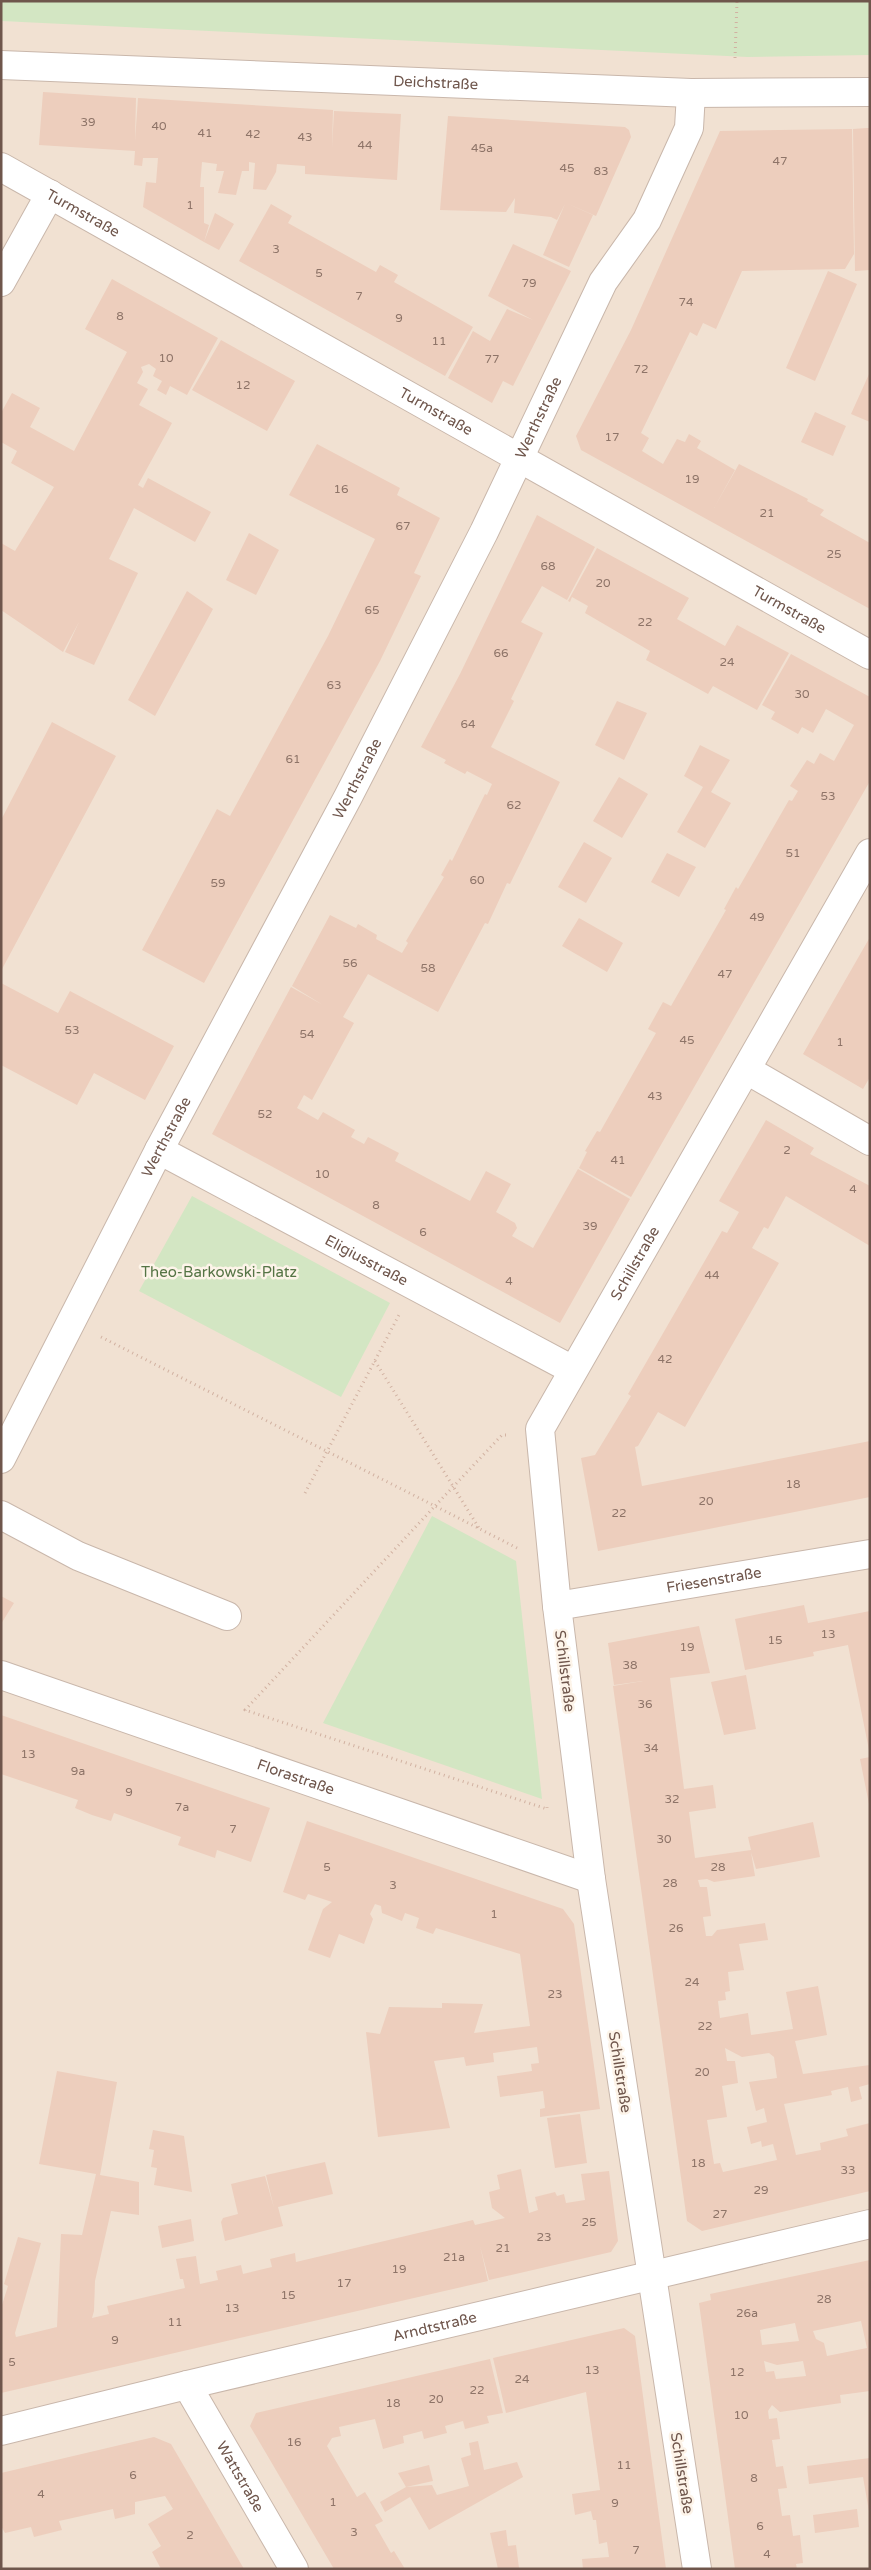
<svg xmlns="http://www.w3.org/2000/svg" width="871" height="2570" viewBox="0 0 871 2570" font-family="'Varela Round',sans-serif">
	<rect width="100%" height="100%" fill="#faf0e3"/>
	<path fill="#f1e1d2" d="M1,21l869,13v2535h-869z"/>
	<path fill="#d3e6c3" d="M1,1h869v54l-122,2 -747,-36z
		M192,1196l198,107 -49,94 -202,-106z
		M432,1516l84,45 26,238 -219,-76z"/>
	<path fill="#edcebd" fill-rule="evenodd" d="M43,92l93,6 -1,43 3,-43 195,12 -1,38 2,-37 67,3 -4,66 -92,-6v-8l-28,-2 -1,8 -10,18 -13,-1 2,-26 -6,-1v9h-7l-6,24 -18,-2 6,-22h-8l1,-7 -15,-2 -2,25h4v36l5,2 -5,17 -61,-35 3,-25 10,1 2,-25h-15l-1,8 -8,-1 1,-14 -96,-6z
		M448,116l177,11 4,3 2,7 -35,79 -30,-13 27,12 -24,52 -26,-12 22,-51 -8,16 -6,-3 -37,-4 1,-15 -9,14 -66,-2z
		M867,128h3v142l-15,1 -2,-142z
		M852,129l2,125 -9,15 -103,2 -26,58 -13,-6 -6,13 -7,-4 -49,101 8,5 -7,13 21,13 14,-25 8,3 4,-8 12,7 -4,7 38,22 -21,38 25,-44 69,35 -1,2 17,9 -4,5 50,28v66l-289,-159 -5,-14 55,-106 89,-199z
		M271,204l21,12 -4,7 88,49 4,-7 18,10 -4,7 79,45 -28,49 -206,-115z
		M215,213l19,11 -15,26 -15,-8z
		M513,244l58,27 -58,115 -10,-5 -11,22 -44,-25 25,-47 17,10 17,-32 26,11 -45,-24z
		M828,271l29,13 -42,97 -29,-13z
		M112,279l106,59 -31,57 -17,-9 -4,9 -9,-5 5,-9 -9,-5 3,-7 -7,-5 -8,3 2,5 -6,11 11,6 -9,16 33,18 -34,62 5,3 5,-10 63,34 -16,30 -61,-34 -25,51 29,14 -44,92 -29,-13 14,-30 -16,30 -62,-42v-67l14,8 39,-64 -43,-24 6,-12 -16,-9v-29l11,-20 28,15 -10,19 44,24 53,-99 -42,-23z
		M221,340l74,41 -28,50 -75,-41z
		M870,372v50l-19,-8z
		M815,412l31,14 -13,30 -32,-14z
		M317,444l83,44 -3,7 43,23 -26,55 7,3 -41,85 -176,322 -62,-33 75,-141 13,7 98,-180 47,-97 -86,-44z
		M537,515l58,32 -28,53 -25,-14 -21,36 22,11 -32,66 3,2 -23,46 69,35 -50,102 -3,-1 -19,41 -3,-1 -47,89 -70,-38 -25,43 11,6 -42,77 -8,-5 -7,13 21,12 5,-8 32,18 -4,7 13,7 4,-7 31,16 -4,8 75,40 16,-30 25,13 -15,28 19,11 2,5 -5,8 21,12 45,-79 52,30 -70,124 -348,-189 79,-147 32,18 -31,-19 38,-71 26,13 2,-4 19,11 -1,4 26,14 6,-10 -2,-2 38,-64 -3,-2 9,-16 2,2 33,-67 2,1 5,-11 -25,-13 -2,3 -21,-11 2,-3 -25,-13 39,-73z
		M249,533l30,17 -23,45 -30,-15z
		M597,548l92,50 -12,21 48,27 12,-21 52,28 -32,57 -44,-24 -5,8 -62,-34 4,-9 -65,-38 3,-7 -16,-9 -2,5 -2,-1z
		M187,591l26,18 -58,107 -27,-16z
		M791,654l79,43v84l-239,416 -52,-29 8,-16 -2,-1 12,-20 3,1 56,-99 -8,-4 15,-27 8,4 55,-96 -2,-1 12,-22 2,2 51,-89 3,1 6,-10 -8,-5 17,-26 7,4 6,-11 14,8 20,-36 -28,-16 -13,24 -11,-6 -4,7 -27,-15 4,-7 -13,-7z
		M617,701l30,12 -23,47 -29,-15z
		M52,722l64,34 -115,215v-151z
		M700,745l30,15 -19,32 20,11 -26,45 -28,-16 26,-45 -19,-11z
		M619,777l29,17 -26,44 -29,-17z
		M584,842l28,16 -26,45 -28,-16z
		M667,853l29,14 -17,30 -28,-15z
		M579,918l44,25 -16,29 -45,-26z
		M870,937v140l-7,12 -60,-35z
		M1,983l57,30 12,-22 104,55 -29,54 -51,-27 -17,32 -76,-40z
		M766,1120l48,28 -4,6 60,32v60l-84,-50 -18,33 -4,-2 -12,21 27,15 -94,164 -27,-15 -20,34 -3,1 7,39 228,-45v56l-272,54 -17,-93 14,-3 36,-59 -3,-2 94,-163 5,2 12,-21 -20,-11z
		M1,1596l13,7 -13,21z
		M804,1605l4,18 62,-12v144l-22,-110 -35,7 1,4 -69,14 -10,-51z
		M699,1626l11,47 -40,5 14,111 29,-4 3,23 -27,4 6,46 56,-8 -3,-13 65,-15 7,35 -64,12 -5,-17 4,24 -41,6 -7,-3 -9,1 2,7h7l4,29 -8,1 3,19h6l5,-6 48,-7 3,17 -29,4 5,26 -16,2 2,19 -5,1 1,8 -8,1 2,17 28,-5 3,22 42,-6 -7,-37 32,-6 9,49 -32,6 8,33 67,-9v19l-11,3 3,12 -11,3 -3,-15 -17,4 1,4 -48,9 12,51 25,-5 -1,-7 28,-7 -2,-7 24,-6v68l-168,40 -15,-10 -74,-535 30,-5 -29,4 -6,-42zM725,2048l17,9 27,-4 5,4 3,21 -28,4 7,29 8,-3 3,14 -20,5 4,17 10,-3 1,6 11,-3 4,16 -54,12 -3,-9 -6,1 -7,-44 20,-3 -5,-31 16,-3 -3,-22h-8z
		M746,1675l10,54 -32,6 -13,-53z
		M1,1715l269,93 -19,54 -34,-12 -2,8 -37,-13 3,-8 -67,-24 -3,8 -19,-6 -17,-7 3,-8 -77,-26z
		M870,1757v47h-1l-9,-45z
		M307,1821l256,88 11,15 26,185 -60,8v-8l5,-1 -2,-17 -43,6 -3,-21 35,-5 -1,-7 8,-1 -2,-16 -44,6 1,9 -28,4 -2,-9 -30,4 16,67 -72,9 -12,-105 14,2 9,-27 53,1v-5l41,1 -9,29 56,-7 -10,-72 -84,-26 -3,6 -17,-6 3,-10 -14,-5 -3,8 -20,-8 -1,-7 -6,-2 -5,10 3,5 -9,25 -25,-10 -9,24 -22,-8 15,-41 9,-7 -24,-8 -3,6 -22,-8z
		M57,2071l60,11 -17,93 39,7v33l-28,-4 -16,70 -1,30 -2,7 17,-4 -2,-8 78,-18 -2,-9h-3l-4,-20 20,-3 4,28 18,-4 -2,-9 25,-6 2,9 29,-7 -2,-8 25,-6 1,9 177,-42 2,5 30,-7 -13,-10 -3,-16 11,-3 -3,-14 24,-6 8,44 9,-3 -3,-13 20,-5 2,4 7,-2 2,9 19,-3 -4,-26 28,-3 9,70 -7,11 -122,28 -9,-34 8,35 -487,112v-85l7,-22 -4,-2 14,-47 23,6 -26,90 1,4 41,-10 4,-93 21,1 14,-61 -57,-10z
		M580,2114l7,49 -32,5 -8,-50z
		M153,2130l31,6 8,56 -38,-7 3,-17 -6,-1 3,-17 -5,-1z
		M325,2162l8,32 -55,13 5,19 -58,15 -4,-19 2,-4 15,-4 -7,-30 34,-8 9,32 -8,-33z
		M191,2219l3,22 -32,7 -4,-22z
		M870,2260v131l-30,4 1,8 -61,9 -8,-7 -4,6 1,8 8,-1 3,21 -8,1 4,27 7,-1 4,22 -9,1 4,27 8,-1 3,21 7,-1 3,28 -7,1 1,5h-62l-36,-266 12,-3 -1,-6zM861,2321l6,27 -40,8 -3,-13 -8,-4 -3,-8zM795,2323l4,18 -37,4 -2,-15zM764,2361l13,4 26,-4 3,15 -30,3 -2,-8 -8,1z
		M624,2328l11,8 31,233h-83l-1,-10 27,-2 -2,-15 -8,2 -3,-24h-3l-2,-9 -16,4 -3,-21 28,-4 -14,-98 -80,21 -13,-55z
		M490,2359l13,54 -16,3 2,7 -24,6 -2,-8 -18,5 2,7 -23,6 -2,-8 -19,5 1,7 -21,6 -8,-30 -36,8 2,9 -9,2 -5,8 30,51 8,-5 18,29 -8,4 16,28 3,-2 11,18h-71l-84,-143 6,-13z
		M154,2437l17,7 73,125h-83l-9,-17 9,-6 -13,-22 25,-15 -8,-13 -30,6v12l-20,5 -2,-10 -54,12 3,9 -28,7 -3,-10 -26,6 -4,-7v-53z
		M478,2441l6,29 33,-8 6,15 -94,53 -19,-33 -25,15 -5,-10 26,-15 26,-2 5,10 32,-9 -8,-28 10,-3 -2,-12z
		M870,2458v59l-7,-40 -54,7 -2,-18z
		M429,2465l4,16 -27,6 -8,-14z
		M857,2509l2,18 -44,6 -2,-18z
		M506,2530l2,16 8,-1 3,23 -21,1 -8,-36z"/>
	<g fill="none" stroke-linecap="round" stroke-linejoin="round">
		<g stroke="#c9b7ab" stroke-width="30">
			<g id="minor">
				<path id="s1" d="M1,65l690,28 179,-1"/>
				<path id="s2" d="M1,167l869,488"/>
				<path d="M1,282l49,-88"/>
				<path d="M747,1070l123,71"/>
				<path id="s3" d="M159,1150l414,220"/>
				<path id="s4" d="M1,1459l158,-309 189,-353 136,-265 119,-250 44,-62 42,-92 2,-35"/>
				<path d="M1,1515l77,41 149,60"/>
				<path id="s5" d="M557,1606l313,-52"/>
				<path id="s6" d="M1,1675l590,204"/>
				<path id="s7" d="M187,2385l107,184"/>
				<path id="s8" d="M1,2431l186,-46 683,-161"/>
				<path id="s9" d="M697,2569l-106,-690 -34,-273 -17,-177 330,-576"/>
			</g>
		</g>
		<path stroke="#d1b1a1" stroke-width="3" stroke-dasharray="1 4" stroke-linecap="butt" d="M735,58l2,-57
			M101,1337l334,169 67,-71h4
			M375,1361l104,167
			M305,1493l94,-178
			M517,1548l-82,-42 -190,204 302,99v-2"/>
		<use href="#minor" stroke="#fff" stroke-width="28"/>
	</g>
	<g text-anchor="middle" stroke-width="5" stroke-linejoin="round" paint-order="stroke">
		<g font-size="12" fill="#8e7468">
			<text x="88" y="126">39</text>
			<text x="159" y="130">40</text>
			<text x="205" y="137">41</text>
			<text x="253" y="138">42</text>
			<text x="305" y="141">43</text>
			<text x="365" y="149">44</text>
			<text x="482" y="152">45a</text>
			<text x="780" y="165">47</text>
			<text x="567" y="172">45</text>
			<text x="601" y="175">83</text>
			<text x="190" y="209">1</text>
			<text x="276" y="253">3</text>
			<text x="319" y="277">5</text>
			<text x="529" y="287">79</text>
			<text x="359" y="300">7</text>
			<text x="686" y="306">74</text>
			<text x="120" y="320">8</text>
			<text x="399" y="322">9</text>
			<text x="439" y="345">11</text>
			<text x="166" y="362">10</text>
			<text x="492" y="363">77</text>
			<text x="641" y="373">72</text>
			<text x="243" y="389">12</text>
			<text x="612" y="441">17</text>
			<text x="692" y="483">19</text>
			<text x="341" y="493">16</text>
			<text x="767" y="517">21</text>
			<text x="403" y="530">67</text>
			<text x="834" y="558">25</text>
			<text x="548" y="570">68</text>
			<text x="603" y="587">20</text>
			<text x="372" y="614">65</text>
			<text x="645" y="626">22</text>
			<text x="501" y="657">66</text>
			<text x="727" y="666">24</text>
			<text x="334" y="689">63</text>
			<text x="802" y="698">30</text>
			<text x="468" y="728">64</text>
			<text x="293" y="763">61</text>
			<text x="828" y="800">53</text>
			<text x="514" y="809">62</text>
			<text x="793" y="857">51</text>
			<text x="477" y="884">60</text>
			<text x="218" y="887">59</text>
			<text x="757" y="921">49</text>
			<text x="350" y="967">56</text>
			<text x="428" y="972">58</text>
			<text x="725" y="978">47</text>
			<text x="72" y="1034">53</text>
			<text x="307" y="1038">54</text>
			<text x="687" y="1044">45</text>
			<text x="840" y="1046">1</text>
			<text x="655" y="1100">43</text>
			<text x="265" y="1118">52</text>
			<text x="787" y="1154">2</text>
			<text x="618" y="1164">41</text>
			<text x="322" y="1178">10</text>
			<text x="853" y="1193">4</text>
			<text x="376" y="1209">8</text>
			<text x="590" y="1230">39</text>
			<text x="423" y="1236">6</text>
			<text x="712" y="1279">44</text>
			<text x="509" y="1285">4</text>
			<text x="665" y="1363">42</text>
			<text x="793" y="1488">18</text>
			<text x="706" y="1505">20</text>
			<text x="619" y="1517">22</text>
			<text x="828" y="1638">13</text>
			<text x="775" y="1644">15</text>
			<text x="687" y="1651">19</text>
			<text x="630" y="1669">38</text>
			<text x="645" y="1708">36</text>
			<text x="651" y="1752">34</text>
			<text x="28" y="1758">13</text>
			<text x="78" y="1775">9a</text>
			<text x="129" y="1796">9</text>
			<text x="672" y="1803">32</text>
			<text x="182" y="1811">7a</text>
			<text x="233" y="1833">7</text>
			<text x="664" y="1843">30</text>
			<text x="327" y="1871">5</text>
			<text x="718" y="1871">28</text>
			<text x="670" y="1887">28</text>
			<text x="393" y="1889">3</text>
			<text x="494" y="1918">1</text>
			<text x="676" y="1932">26</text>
			<text x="692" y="1986">24</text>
			<text x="555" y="1998">23</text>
			<text x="705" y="2030">22</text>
			<text x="702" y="2076">20</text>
			<text x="698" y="2167">18</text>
			<text x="848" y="2174">33</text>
			<text x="761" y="2194">29</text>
			<text x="720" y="2218">27</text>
			<text x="589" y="2226">25</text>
			<text x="544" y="2241">23</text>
			<text x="503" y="2252">21</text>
			<text x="454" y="2261">21a</text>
			<text x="399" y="2273">19</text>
			<text x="344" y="2287">17</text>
			<text x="288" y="2299">15</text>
			<text x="824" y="2303">28</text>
			<text x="232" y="2312">13</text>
			<text x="747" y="2317">26a</text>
			<text x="175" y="2326">11</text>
			<text x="115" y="2344">9</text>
			<text x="12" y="2366">5</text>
			<text x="592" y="2374">13</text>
			<text x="737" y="2376">12</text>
			<text x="522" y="2383">24</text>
			<text x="477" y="2394">22</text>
			<text x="436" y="2403">20</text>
			<text x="393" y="2407">18</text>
			<text x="741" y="2419">10</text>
			<text x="294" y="2446">16</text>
			<text x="624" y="2469">11</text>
			<text x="133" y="2479">6</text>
			<text x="754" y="2482">8</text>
			<text x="41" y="2498">4</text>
			<text x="333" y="2506">1</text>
			<text x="615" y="2507">9</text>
			<text x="760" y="2530">6</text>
			<text x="354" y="2536">3</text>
			<text x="190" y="2539">2</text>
			<text x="636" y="2554">7</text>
			<text x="767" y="2558">4</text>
		</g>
		<g font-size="15" fill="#6f564c" stroke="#fdf4e9">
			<text dy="5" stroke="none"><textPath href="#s1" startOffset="435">Deichstraße</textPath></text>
			<text dy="5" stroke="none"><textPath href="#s2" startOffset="94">Turmstraße</textPath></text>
			<text dy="5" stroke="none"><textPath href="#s2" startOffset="499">Turmstraße</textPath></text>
			<text dy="5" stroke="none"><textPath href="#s4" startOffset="1172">Werthstraße</textPath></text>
			<text dy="5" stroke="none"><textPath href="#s2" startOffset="904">Turmstraße</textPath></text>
			<text dy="5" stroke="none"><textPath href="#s4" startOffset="768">Werthstraße</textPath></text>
			<text dy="5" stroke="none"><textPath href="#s4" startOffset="362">Werthstraße</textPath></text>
			<text dy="5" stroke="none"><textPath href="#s3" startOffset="235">Eligiusstraße</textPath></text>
			<text dy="5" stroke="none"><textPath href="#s9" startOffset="1342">Schillstraße</textPath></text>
			<text dy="5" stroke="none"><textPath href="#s5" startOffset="159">Friesenstraße</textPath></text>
			<text transform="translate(565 1671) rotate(83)" y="5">Schillstraße</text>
			<text dy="5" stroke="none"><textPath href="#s6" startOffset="312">Florastraße</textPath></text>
			<text transform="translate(620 2072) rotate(81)" y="5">Schillstraße</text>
			<text dy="5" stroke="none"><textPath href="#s8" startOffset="446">Arndtstraße</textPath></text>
			<text transform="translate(682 2473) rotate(81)" y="5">Schillstraße</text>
			<text dy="5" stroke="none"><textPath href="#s7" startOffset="106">Wattstraße</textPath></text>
		</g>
		<g font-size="15" fill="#557445" stroke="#fdf4e9">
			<text x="219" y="1277">Theo-Barkowski-Platz</text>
		</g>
	</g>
	<rect width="871" height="2570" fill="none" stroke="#6f564c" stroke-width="5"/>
</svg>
